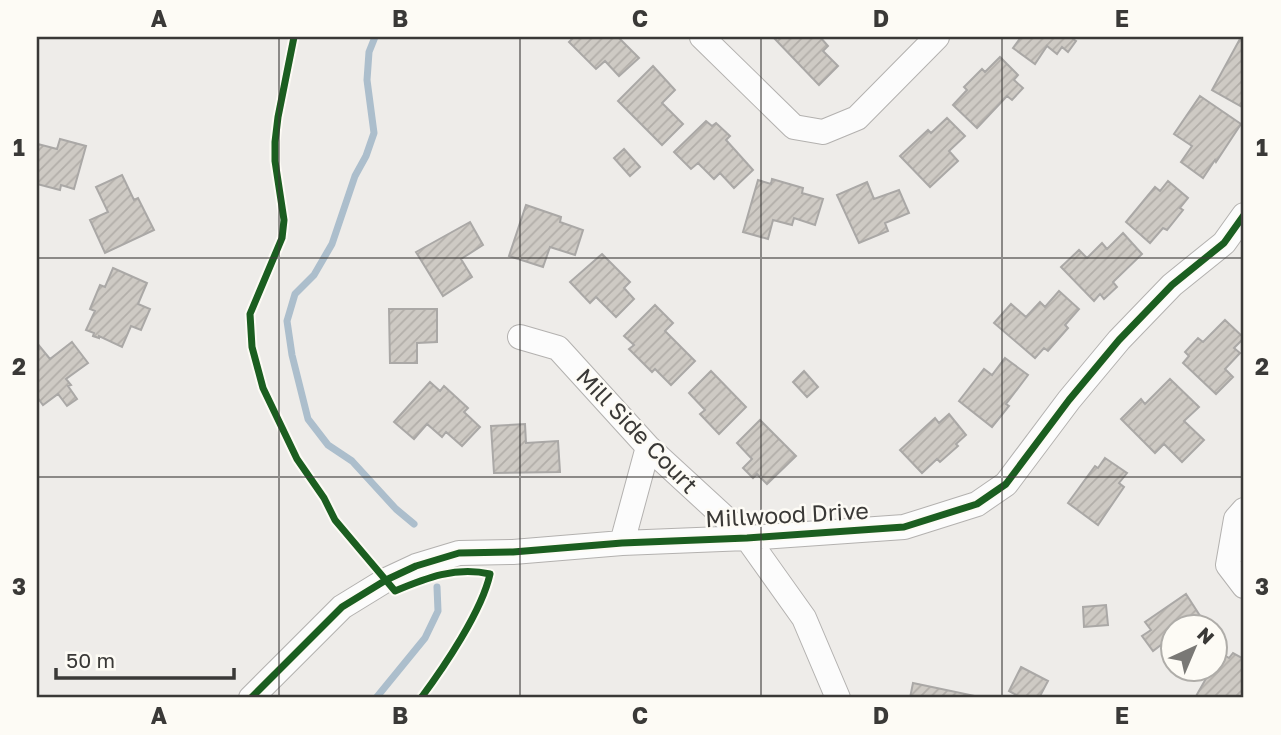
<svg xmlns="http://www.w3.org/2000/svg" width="1281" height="735" viewBox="0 0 1281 735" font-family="'Golos Text',sans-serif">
	<defs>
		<pattern id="building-hatch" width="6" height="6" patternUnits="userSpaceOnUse" patternTransform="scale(1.75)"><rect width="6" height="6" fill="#cecac4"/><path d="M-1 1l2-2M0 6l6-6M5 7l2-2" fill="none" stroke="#b2aea9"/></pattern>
	</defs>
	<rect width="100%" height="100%" fill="#eeece9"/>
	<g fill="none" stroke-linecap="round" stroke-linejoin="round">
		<path stroke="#acbecc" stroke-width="7" d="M375,37l-6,15 -2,28 7,53 -8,23 -11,20 -23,68 -18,31 -19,19 -8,27 5,34 16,64 20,26 24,16 44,48 18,15
			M376,698l49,-60 13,-27 -1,-24"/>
	</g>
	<path fill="url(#building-hatch)" stroke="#aaa8a6" stroke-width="2" d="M574,37h44l21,21 -20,18 -14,-15 -9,8 -27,-27z
		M773,37h47l8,9 -5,5 15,15 -19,19z
		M1021,37h49l6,4 -8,11 -6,-5 -5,7 -10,-8 -12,18 -22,-16z
		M1241,37h3v71l-32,-18z
		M1000,57l18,18 -4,5 9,8 -11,12 -5,-4 -30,32 -24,-23 14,-15 -3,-3 18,-18 3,3z
		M653,66l22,24 -13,13 21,21 -21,21 -44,-44z
		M1200,96l41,28 -25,38 -1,-2 -12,18 -22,-16 11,-16 -18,-12z
		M947,118l18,18 -16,15 9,10 -28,26 -30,-31 28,-26 3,3z
		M706,121l6,5 4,-3 14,13 -4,4 27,30 -19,18 -14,-15 -6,6 -16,-16 -7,6 -17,-17z
		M60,139l26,7 -12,43 -13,-4 -1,5 -23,-6 1,-40 19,5z
		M624,149l16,18 -10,9 -16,-18z
		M122,175l12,25 4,-2 16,32 -49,23 -15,-33 18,-8 -12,-25z
		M772,179l31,9 -1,5 21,6 -8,26 -21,-7 -2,7 -19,-5 -5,19 -25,-7 15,-52 13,4z
		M1168,181l20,17 -8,10 3,2 -16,20 -4,-2 -13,15 -24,-21 29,-35 5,4z
		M867,182l7,17 25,-9 10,23 -24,10 3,8 -29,12 -22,-48z
		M526,205l35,12 -1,5 23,8 -8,25 -25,-8 -7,20 -34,-11z
		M470,222l13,23 -22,14 11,18 -29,19 -27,-44z
		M1123,233l19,21 -29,28 4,5 -13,12 -4,-5 -6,7 -33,-34 18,-17 8,8 15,-15 5,6z
		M602,254l28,28 -6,6 10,11 -18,18 -20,-20 -6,6 -20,-21z
		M113,268l34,15 -9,21 12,5 -9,21 -10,-4 -9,21 -23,-11v2l-6,-2 1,-3 -8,-3 9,-19 -5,-2 10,-24 5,2z
		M1059,291l20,18 -14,16 3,3 -20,23 -4,-3 -9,10 -41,-35 17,-19 15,13 14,-15 5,5z
		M655,305l18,18 -8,8 30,30 -24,24 -16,-16 -3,3 -23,-23 5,-4 -10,-9z
		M389,309h48v33l-20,1v20h-27z
		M1225,320l19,18 -10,10 6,5 -15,16 8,8 -17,17 -33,-31 6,-7 -4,-4 13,-14 5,4z
		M72,342l16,21 -22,16 5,6 -3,1 9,13 -10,7 -9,-12 -15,11 -6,-8v-54l13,16z
		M1005,358l23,17 -22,29 3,2 -17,21 -33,-26 25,-32 8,6z
		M711,371l35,36 -27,27 -19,-20 5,-4 -16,-17z
		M804,371l14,16 -11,10 -14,-15z
		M1170,379l29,28 -15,14 20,19 -22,22 -18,-18 -9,9 -34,-34 20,-20 4,5z
		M430,382l10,9 4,-5 24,22 -4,4 16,15 -18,19 -16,-14 -4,5 -15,-13 -13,15 -20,-17z
		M949,414l17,21 -10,9 2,2 -18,16 -3,-3 -15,14 -22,-23 35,-32 4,5z
		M760,420l36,36 -29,28 -10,-10 -4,4 -10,-10 9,-9 -15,-16z
		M525,424l1,19 32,-2 2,31 -66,1 -3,-47z
		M1105,458l22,15 -8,10 5,4 -26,38 -30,-22 27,-37 3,2z
		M1186,594l18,28 -7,4h-25v36l-11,-17 -8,6 -11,-15 9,-6 -6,-8z
		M1106,605l2,20 -24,2 -1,-20z
		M1221,653l8,5 4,-5 11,6v39h-12l-5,-2 -2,2h-30l17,-30h2z
		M1021,667l27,14 -9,17h-17l-13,-7z
		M913,683l62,13v2h-65z"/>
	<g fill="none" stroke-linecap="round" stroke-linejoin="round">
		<g stroke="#b3b1af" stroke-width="26">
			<path id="street" d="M702,37l92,90 29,5 34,-14 80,-81
				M520,337l38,11 90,99 99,91 57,80 34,80
				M1244,510l-8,9 -8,46 16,21
				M622,543l26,-96
				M251,698l91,-91 44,-27 30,-14 43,-13 54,-1 109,-9 125,-5 157,-11 73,-23 29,-20 63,-84 50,-60 53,-55 52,-42 20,-28"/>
		</g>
		<use href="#street" stroke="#fcfcfc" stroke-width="24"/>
		<g stroke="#fdfbf5" stroke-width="11">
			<path id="cycleway" d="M294,37l-16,80 -3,25v19l9,59 -2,18 -32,76 2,33 11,41 34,71 27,39 11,22 60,71c31,-13 61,-25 95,-17 -8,37 -46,93 -69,124
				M251,698l91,-91 44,-27 30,-14 43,-13 54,-1 109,-9 125,-5 157,-11 73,-23 29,-20 63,-84 50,-60 53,-55 52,-42 20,-28"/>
		</g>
		<use href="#cycleway" stroke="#1b5e20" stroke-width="7"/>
	</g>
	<path fill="none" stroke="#3a3937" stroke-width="2" stroke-opacity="0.55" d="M279,37v661M520,37v661M761,37v661M1002,37v661M37,258h1207M37,477h1207"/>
	<g text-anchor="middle" stroke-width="5" stroke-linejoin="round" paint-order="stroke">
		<g font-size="23" fill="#3a3937" stroke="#fdfbf5">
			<text transform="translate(637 431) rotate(46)" y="8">Mill Side Court</text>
			<text transform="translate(787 515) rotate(-3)" y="8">Millwood Drive</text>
		</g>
	</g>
	<rect width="1281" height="735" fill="none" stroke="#fdfbf5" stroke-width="77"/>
	<g transform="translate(1194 648) rotate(44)"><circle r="33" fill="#fdfbf5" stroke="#afada9" stroke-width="2"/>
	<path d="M0-5L12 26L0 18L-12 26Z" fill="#797875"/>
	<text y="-10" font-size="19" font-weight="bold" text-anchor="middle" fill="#3a3937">N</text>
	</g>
	<path d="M56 668v10h178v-10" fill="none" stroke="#3a3937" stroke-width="3.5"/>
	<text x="66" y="668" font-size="21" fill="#3a3937" stroke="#fdfbf5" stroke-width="5" paint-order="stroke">50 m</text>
	<rect x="38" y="38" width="1204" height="658" fill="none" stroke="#3a3937" stroke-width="2.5"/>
	<g font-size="23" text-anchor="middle" font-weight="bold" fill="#3a3937">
		<text x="159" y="27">A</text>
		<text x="400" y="27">B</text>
		<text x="640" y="27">C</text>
		<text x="881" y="27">D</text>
		<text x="1122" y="27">E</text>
		<text x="19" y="156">1</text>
		<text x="1262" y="156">1</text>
		<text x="19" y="375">2</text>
		<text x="1262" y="375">2</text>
		<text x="19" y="595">3</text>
		<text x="1262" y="595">3</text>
		<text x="159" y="724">A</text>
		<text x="400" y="724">B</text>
		<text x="640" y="724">C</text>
		<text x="881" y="724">D</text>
		<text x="1122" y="724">E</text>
	</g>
</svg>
